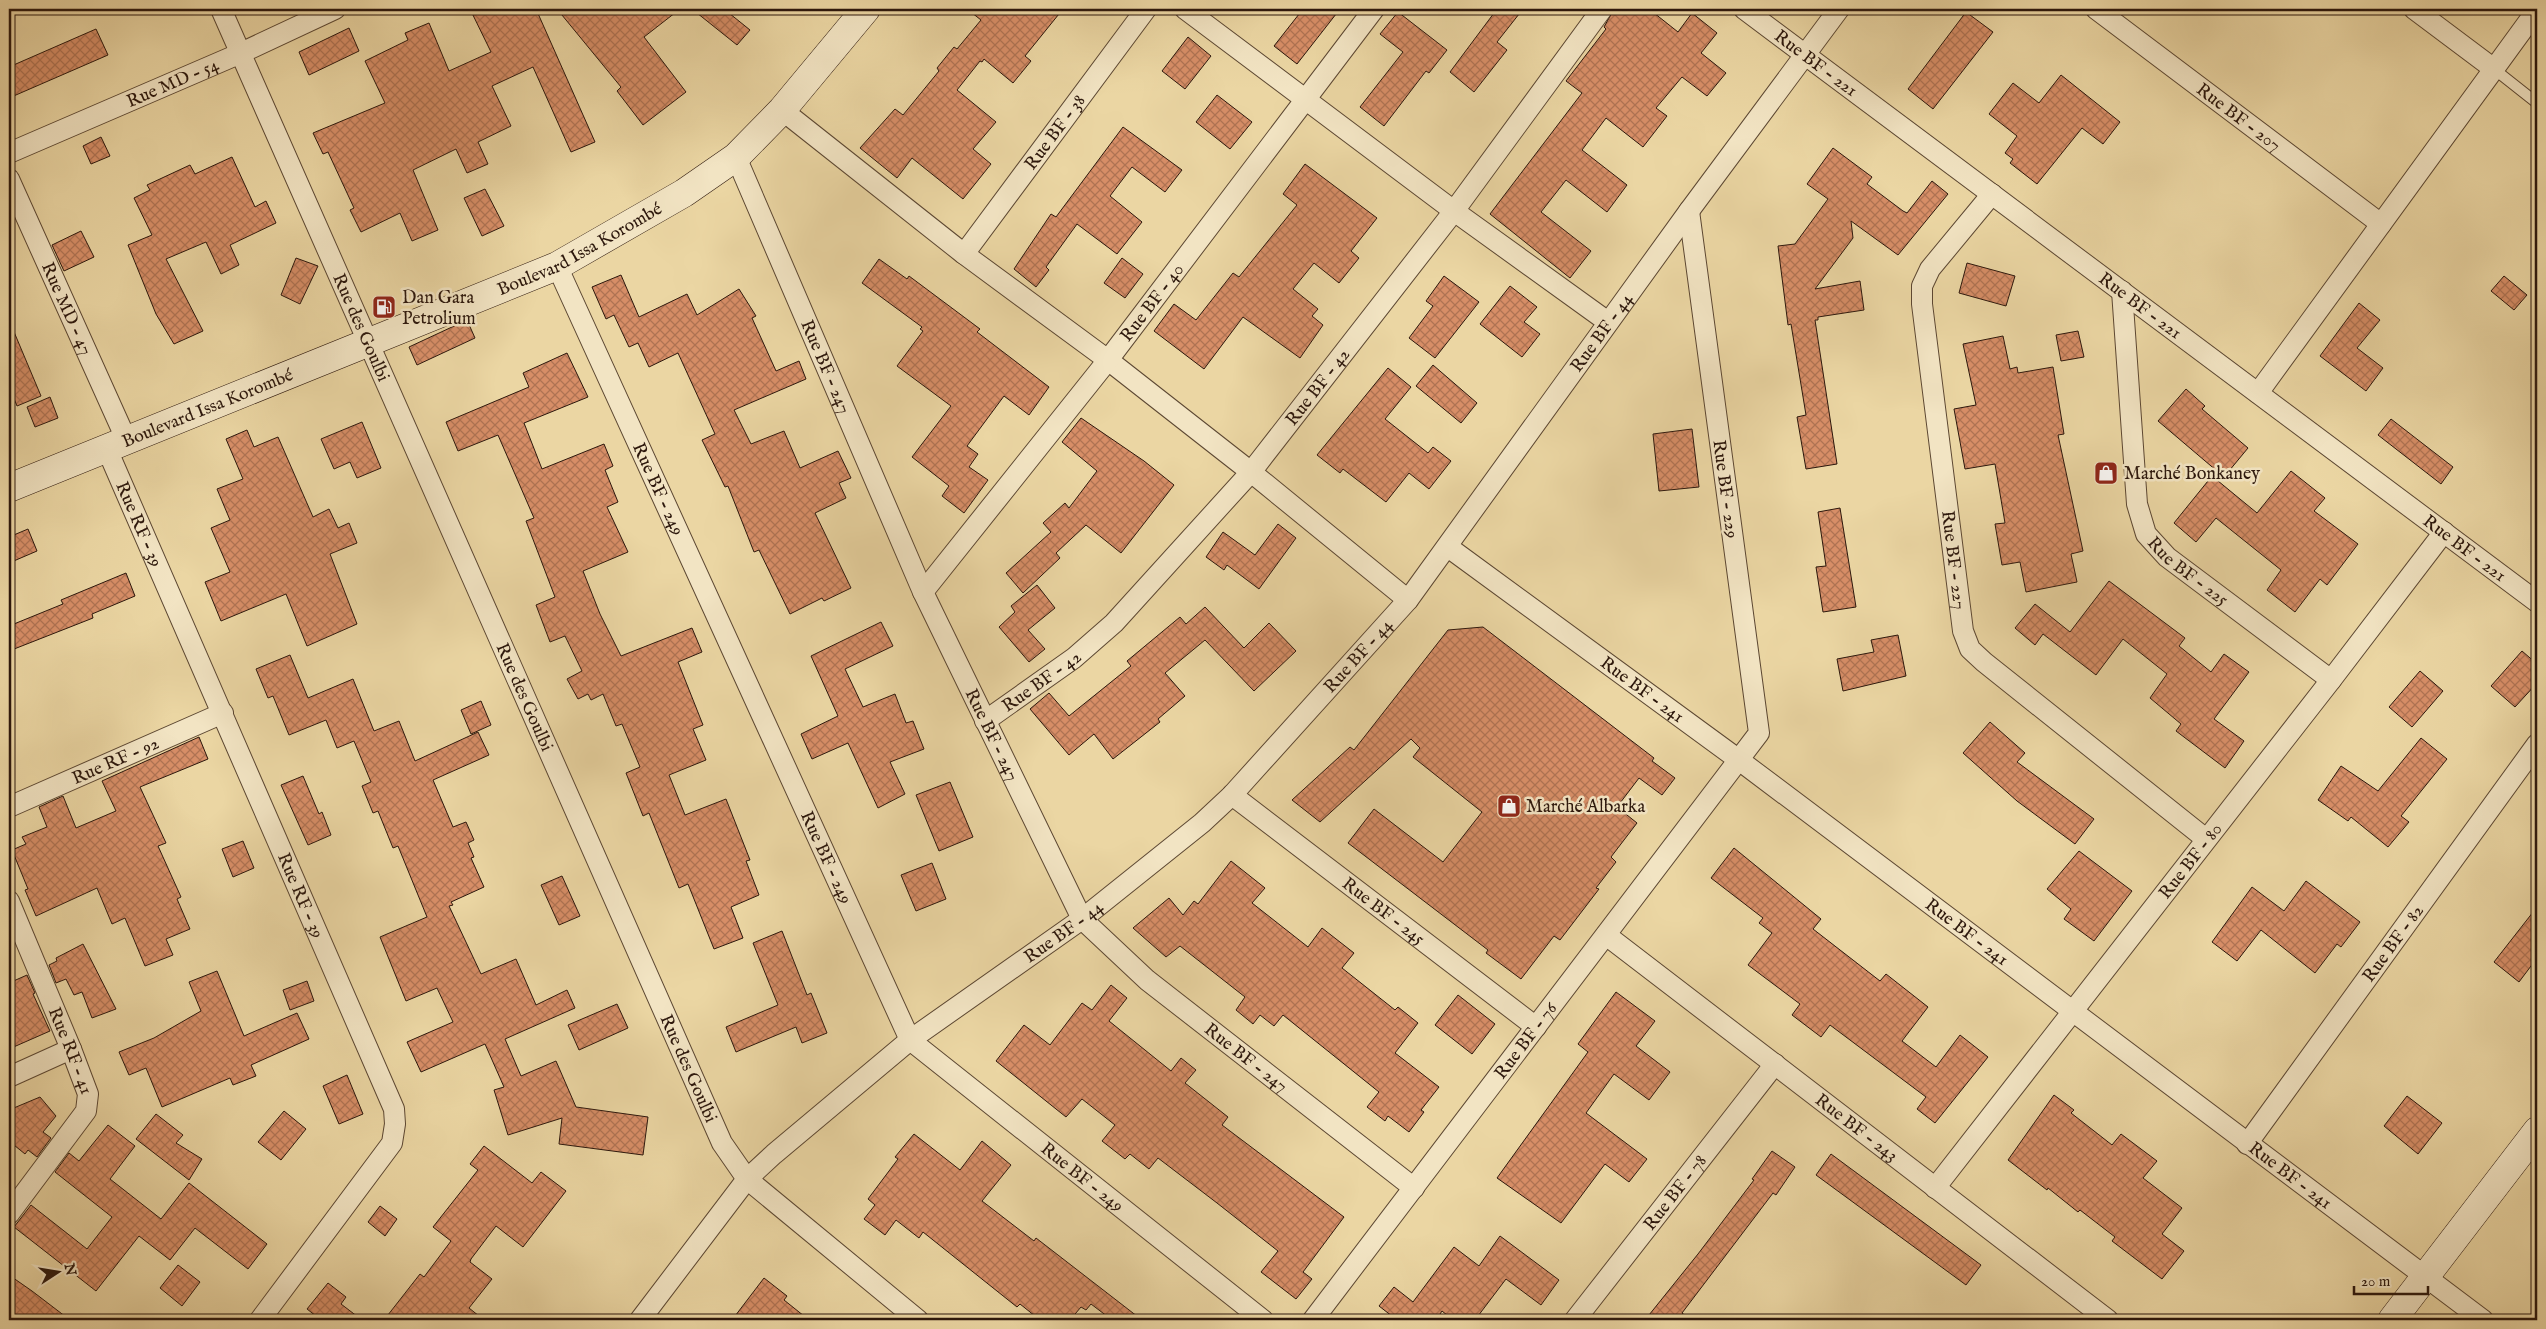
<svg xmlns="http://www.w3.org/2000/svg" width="2546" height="1329" viewBox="0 0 2546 1329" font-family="'IM FELL English',serif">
	<defs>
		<pattern id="building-cross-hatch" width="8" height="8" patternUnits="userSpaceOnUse" patternTransform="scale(1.25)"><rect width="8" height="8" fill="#d78e67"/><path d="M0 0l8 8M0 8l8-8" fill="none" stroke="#af7353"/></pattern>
	</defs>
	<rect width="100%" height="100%" fill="#ebd6a3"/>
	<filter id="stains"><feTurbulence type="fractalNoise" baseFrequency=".004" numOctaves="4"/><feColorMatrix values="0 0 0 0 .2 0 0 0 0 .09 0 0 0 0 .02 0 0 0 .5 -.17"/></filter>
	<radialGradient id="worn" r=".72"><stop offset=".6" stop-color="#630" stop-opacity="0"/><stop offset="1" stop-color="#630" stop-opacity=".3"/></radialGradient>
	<path fill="url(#building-cross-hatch)" stroke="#2c170c" d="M470,9h66l59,133 -24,10 -38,-85 -41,19 19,40 -33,16 10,22 -21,9 -11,-24 -43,21 25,60 -26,11 -12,-28 -39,19 -11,-22 4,-2 -26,-56 -5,2 -10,-21 72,-30 -20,-42 43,-21 -3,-7 24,-10 20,48 42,-19z
		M557,9h123l-36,28 42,55 -43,33 -26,-34 4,-4z
		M692,9h32l26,21 -13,15z
		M967,9h96l-38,47 6,5 -18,22 -29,-24 -2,3 -2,-1 -23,29 39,32 -23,27 18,15 -28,35 -51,-41 -15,20 -37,-30 35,-39 8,6 36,-44 -2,-3 17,-21 3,2 24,-29z
		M1303,9h37l-43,55 -23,-18z
		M1497,9h26l-26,33 10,8 -33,42 -24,-20z
		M1614,9h35l29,23 14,-19 25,20 -16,20 25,20 -19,23 -25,-19 -26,31 11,8 -24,31 -37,-29 -24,32 45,35 -20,27 -41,-32 -25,32 50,39 -21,27 -80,-64 92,-121 -16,-12 40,-52 -2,-2z
		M1398,12l49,38 -18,23 -3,-2 -42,55 -24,-19 43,-55 -23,-18z
		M1966,12l27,20 -60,77 -25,-20z
		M349,28l10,23 -50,24 -10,-23z
		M96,29l12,26 -99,43v-31z
		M1188,37l23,19 -26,33 -23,-18z
		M2061,75l59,47 -17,22 -21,-16 -45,56 -27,-21 3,-4 -8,-6 12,-17 -28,-22 24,-31 26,20z
		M1217,95l35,27 -22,27 -34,-27z
		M1123,127l59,43 -17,22 -33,-25 -22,29 32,26 -25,32 -40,-30 -31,43 3,3 -13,17 -22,-18 37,-55 5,3z
		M101,137l9,19 -19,8 -8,-18z
		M1833,148l39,29 -5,7 36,27 4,2 25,-32 16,13 -50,61 -47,-34 2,17 -38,51 45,-8 4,29 -46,7v3h-3l22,144 -31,5 -9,-52 9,-2 -15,-91 -3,1 -10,-79 17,-2 33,-45 -21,-15z
		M232,157l23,50 11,-6 10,22 -46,22 9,20 -18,9 -15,-32 -40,17 37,72 -29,13 -18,-30 -28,-69 24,-10 -18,-37 16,-8 -3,-5 43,-20 5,9z
		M1305,164l72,54 -26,33 8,7 -20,25 -25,-20 -21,26 25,20 -6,7 11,9 -23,33 -57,-41 -39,52 -50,-38 20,-27 22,16 37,-47 6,4 58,-72 -14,-11z
		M485,189l19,37 -22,10 -18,-38z
		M81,231l13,26 -30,14 -12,-26z
		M296,258l22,8 -18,38 -19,-9z
		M1122,258l21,16 -18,24 -21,-15z
		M879,259l28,20 2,-3 71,53 -3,3 72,55 -20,28 -25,-19 -37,50 11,8 -9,13 19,13 -24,33 -22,-17 7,-10 -37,-29 39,-51 -54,-40 26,-35 -3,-2 2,-2 -60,-44z
		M1967,263l48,13 -9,30 -47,-13z
		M621,275l18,42 48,-23 10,21 42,-26 17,27 -4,2 24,53 23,-10 7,18 -72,31 17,34 33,-13 16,37 38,-17 13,27 -12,5 7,15 -31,15 36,75 -27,13 -2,-3 -32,16 -31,-64 -5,2 -26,-66 -3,1 -23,-47 13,-6 -37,-81 -29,14 -11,-24 -9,4 -15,-32 -8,4 -14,-32z
		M1444,276l35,26 -44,56 -26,-20 24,-32 -7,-5z
		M2504,276l23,19 -13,15 -23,-19z
		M1510,286l27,21 -13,15 16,12 -18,23 -42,-33z
		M2359,303l21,17 -23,28 26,20 -17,23 -46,-35z
		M9,320l32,76 -24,10 -8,-20z
		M467,320l8,18 -58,27 -8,-18z
		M2078,331l6,26 -23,4 -5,-26z
		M2003,336l7,33 7,-2 1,6 35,-6 11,67 -6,1 25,116 -12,3 6,28 -51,10 -6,-30 -18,3 -7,-41 10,-1 -10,-59 -30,5 -11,-60 22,-4 -13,-61z
		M567,353l21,44 -64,26 18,46 62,-25 9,22 -8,4 13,32 -11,5 21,45 -45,19 17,43 21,42 71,-28 10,24 -24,10 25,63 -10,4 13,31 -37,15 16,40 41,-16 24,61 -4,1 13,34 -28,12 12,31 -29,11 -26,-65 -9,4 -30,-75 -6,3 -17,-43 14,-6 -18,-43 -6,2 -13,-32 -12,6 -3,-6 -10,5 -11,-20 15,-8 -17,-35 -15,6 -14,-37 19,-8 -29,-76 8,-3 -36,-83 -40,16 -12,-29 83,-35 -6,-14z
		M1433,365l44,38 -16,20 -45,-37z
		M1388,368l23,19 -26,32 43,34 5,-6 18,14 -22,28 -20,-16 -23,29 -43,-33 -3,4 -23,-18z
		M2186,389l19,17 -3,3 46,39 -24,29 -66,-56z
		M50,397l8,21 -23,9 -8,-20z
		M1081,418l63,43 30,24 -53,68 -35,-28 -30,28 4,5 -37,35 -17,-20 45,-41 -8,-9 22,-20 4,5 28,-37 -35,-29z
		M2391,419l62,48 -12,17 -63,-49z
		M362,422l19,46 -24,10 -7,-16 -16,7 -13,-30z
		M1692,429l7,58 -40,4 -6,-57z
		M247,430l7,17 24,-10 35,80 16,-8 9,19 11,-5 8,20 -27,11 27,70 -50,22 -21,-52 -65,27 -16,-39 25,-10 -19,-44 19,-8 -13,-31 26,-10 -17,-40z
		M2291,471l34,27 -11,13 44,33 -31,41 -7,-6 -25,33 -28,-22 14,-20 -65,-52 -20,24 -22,-19 38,-47 45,37z
		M1840,508l16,99 -33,5 -7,-45 10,-1 -8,-54z
		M1278,524l18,14 -37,51 -32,-24 -3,5 -18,-13 17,-25 32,23z
		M28,529l9,22 -28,12v-26z
		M126,573l9,23 -43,18 1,4 -84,33v-25l54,-22 -2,-4z
		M2109,581l76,57 -6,8 32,26 13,-18 25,18 -35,47 30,22 -19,27 -49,-37 5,-7 -31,-26 17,-24 -44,-35 -27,36 -53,-41 -8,11 -20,-17 20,-24 35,28z
		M1037,585l18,23 -27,22 17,19 -16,13 -30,-35 16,-15 -4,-6z
		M1205,607l39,41 25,-25 27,28 -42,40 -49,-51 -40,33 20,23 -27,23 2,3 -47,37 -19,-25 -25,21 -39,-46 19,-16 20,23 62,-50 -4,-5 53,-44 6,7z
		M881,622l12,24 -48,23 18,38 32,-13 11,29 7,-2 11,28 -34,13 15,32 -27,14 -30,-65 -36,16 -11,-25 37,-18 -27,-60z
		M1483,627l171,131 -2,3 23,17 -13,17 -23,-17 -22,29 20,16 -26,34 5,5 -20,26 3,1 -39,51 -6,-4 -33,43 -35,-26 2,-3 -140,-107 26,-34 69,53 39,-50 -69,-55 7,-9 -9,-9 -91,83 -28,-22 58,-53 4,3 94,-120z
		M1898,635l8,41 -63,15 -6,-32 37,-7 -3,-12z
		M2522,651l15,13v19l-22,24 -24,-21z
		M290,655l18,43 45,-19 21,52 25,-10 16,40 63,-29 11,23 -56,25 20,47 13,-5 8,18 -6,3 6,14 -3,1 13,29 -33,15 2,3 -4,1 32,68 35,-15 20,46 31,-15 8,18 -70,31 16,37 35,-15 20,46 72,10 -5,38 -84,-11 3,-26 -54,17 -14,-45 10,-3 -19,-43 -64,28 -14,-30 46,-20 -16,-34 -31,13 -26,-64 47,-20 -29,-71 -5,2 -15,-37 -5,2 -11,-27 9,-4 -17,-41 -17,7 -11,-28 -37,15 -16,-39 -5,2 -12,-29z
		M2420,671l23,20 -31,36 -23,-20z
		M481,701l10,24 -20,9 -10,-24z
		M1990,722l35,31 -8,9 77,57 -19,25 -58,-43 -54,-48z
		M199,737l9,22 -68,28 26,56 -8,3 23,51 -4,2 13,30 -24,10 7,16 -28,11 -20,-48 -13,6 -15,-36 -61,28 -11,-26 3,-1 -16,-39 14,-6 -4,-7 25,-10 -8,-20 24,-11 13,32 40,-17 -14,-30z
		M2421,738l26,21 -46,57 8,6 -21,25 -37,-30 -3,4 -30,-21 23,-34 37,25z
		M303,776l16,38 3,-2 9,23 -23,10 -27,-60z
		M950,782l23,55 -34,14 -23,-56z
		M243,841l11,27 -21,9 -11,-28z
		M1734,848l87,71 -8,10 67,52 6,-7 42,33 -26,34 34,26 24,-32 28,22 -53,66 -18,-14 9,-12 -96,-72 -9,12 -29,-22 8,-11 -52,-39 24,-32 -13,-10 4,-5 -52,-40z
		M2079,851l53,40 -38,50 -30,-22 7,-10 -24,-20z
		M1231,861l34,27 -13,15 56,44 14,-19 32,25 -12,15 53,42 3,-3 20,16 -23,30 44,34 -18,23 3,2 -15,20 -21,-16 -3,5 -18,-14 12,-15 -96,-77 -9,11 -14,-11 -7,9 -17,-14 9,-13 -65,-51 -14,11 -33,-29 36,-30 14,17 11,-14 4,3z
		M932,863l14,36 -30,12 -15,-36z
		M562,876l18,40 -21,9 -18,-40z
		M2306,881l54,41 -19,25 -4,-3 -22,29 -54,-43 -24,31 -25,-19 40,-55 32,24z
		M2537,907v51l-18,24 -25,-20z
		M782,931l25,64 4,-2 16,40 -25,10 -6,-16 -60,25 -10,-25 52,-22 -25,-62z
		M83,944l33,65 -24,9 -10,-26 -8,3 -8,-16 -10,4 -7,-18 8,-4 -1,-3z
		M217,971l27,65 53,-23 12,26 -58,26 5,11 -23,9 -3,-7 -68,29 -16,-39 -17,7 -10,-23 35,-14 47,-27 -12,-29z
		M27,975l8,18 -2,1 17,37 -41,18v-66z
		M307,981l7,20 -24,9 -7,-20z
		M1111,985l16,13 -18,23 62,50 10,-13 15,12 -11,13 43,34 -6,8 122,92 -41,55 9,7 -16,20 -35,-27 17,-21 -61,-48 -59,-45 -9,11 -19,-15 -5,5 -23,-18 13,-16 -33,-26 -16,18 -70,-56 28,-36 26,20 32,-42 10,7z
		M1616,992l39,29 -19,25 34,26 -21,28 -35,-26 -28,39 61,46 -18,23 -24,-18 -44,59 -64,-45 91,-126 -10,-8z
		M1458,995l37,29 -23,30 -37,-29z
		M617,1004l11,24 -49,22 -11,-25z
		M347,1075l16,39 -24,10 -16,-38z
		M2054,1095l20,15 -3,3 41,32 9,-11 36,27 -14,17 39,30 -20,26 22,17 -22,28 -50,-38 3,-4 -35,-27 -2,2 -30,-24 -1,2 -39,-30z
		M2407,1096l35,27 -24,31 -34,-28z
		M40,1097l16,19 -13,16 8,6 -14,19 -9,-7 -3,4 -16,-13v-31z
		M284,1111l22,18 -25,31 -23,-18z
		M156,1114l27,21 -7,8 26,16 -13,21 -53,-41z
		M108,1125l27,21 -25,33 51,40 28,-36 78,61 -19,25 -53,-41 -25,32 -31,-24 -43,55 -82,-64 17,-22 56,44 25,-32 -57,-45 14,-19 10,8z
		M914,1134l46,36 22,-29 29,24 -29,36 52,40 2,-3 106,82h-30l-21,-16 -5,6 -5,-3 -11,13h-30l-20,-16 -3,3 -94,-75 -4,6 -23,-18 -11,15 -21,-16 11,-14 -7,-6 30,-40 -3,-2z
		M484,1146l48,37 9,-11 25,19 -43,56 -27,-21 -25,33 -1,3 22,17 -23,29 15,12h-100l36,-46 4,3 27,-36 -18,-14 45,-57 -8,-6z
		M1772,1151l23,16 -19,28 -3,-2 -91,120 9,7h-46l53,-66 56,-74 -2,-1z
		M1831,1154l150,111 -15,20 -150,-110z
		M380,1206l17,13 -12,17 -17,-14z
		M1500,1236l59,44 -18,25 -35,-26 -31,41h-22l-11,-9 -6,9h-39l-18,-14 15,-19 19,15 41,-55 25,19z
		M178,1265l22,17 -18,24 -22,-18z
		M9,1275l23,16 38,29h-55l-6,-5z
		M764,1278l23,18 -3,4 25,20h-77z
		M328,1283l18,14 -5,7 21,16h-41l-14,-11z"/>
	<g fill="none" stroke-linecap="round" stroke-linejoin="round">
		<g stroke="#5c4732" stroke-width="12">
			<path id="lane" d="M2494,69l43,34"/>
		</g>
		<g stroke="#5c4732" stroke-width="22">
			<g id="street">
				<path id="s1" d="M221,9l501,1134 25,36 171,141"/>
				<path d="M1185,9l269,202 154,111"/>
				<path id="s2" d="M1744,9l793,593"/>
				<path id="s3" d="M2096,9l285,215"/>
				<path d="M2414,9l80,60"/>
				<path d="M782,110l182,144 144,106 143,112 157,128"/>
				<path id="s4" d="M9,153l232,-100 94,-44"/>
				<path id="s5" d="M736,157l187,435 159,327 65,61 267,208"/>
				<path id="s6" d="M9,179l117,260"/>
				<path id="s7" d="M1992,194l-62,75 -8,17v18l41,327 7,18 14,13 222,177"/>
				<path id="s8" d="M964,254l182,-245"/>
				<path id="s9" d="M557,266l353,774 353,280"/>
				<path id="s10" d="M2122,291l15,213 9,30 21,23 164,123"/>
				<path d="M2258,393l279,-383"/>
				<path id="s11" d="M106,447l288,662 1,15 -3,19 -132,177"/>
				<path id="s12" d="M1448,547l291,213 744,560"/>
				<path id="s13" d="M923,592l185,-232 266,-351"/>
				<path id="s14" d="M985,721l89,-63 40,-35 137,-151 203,-261 148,-202"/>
				<path id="s15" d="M1232,795l304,232"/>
				<path id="s16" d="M9,807l214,-94"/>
				<path id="s17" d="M9,901l62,148 17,45 -2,17 -77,103"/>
				<path id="s18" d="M1606,935l502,385"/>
				<path d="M9,1077l62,-28"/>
				<path id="s19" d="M2247,1144l290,-400"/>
				<path id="s20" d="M1935,1188l396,-508 113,-148"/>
				<path id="s21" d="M640,1320l107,-141 27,-25 136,-114 172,-121 120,-96 30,-28 176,-195 281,-389 150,-202"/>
				<path id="s22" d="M1313,1320l446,-587 -70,-522"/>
				<path id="s23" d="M1575,1320l200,-256"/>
			</g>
		</g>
		<g stroke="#2c170c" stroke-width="29">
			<g id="secondary">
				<path id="s24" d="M9,488l548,-222 127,-73 52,-36 46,-47 84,-101"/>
				<path d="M2392,1320l145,-189"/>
			</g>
		</g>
		<use href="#lane" stroke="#f2e4c3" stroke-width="10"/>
		<use href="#street" stroke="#f2e4c3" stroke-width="20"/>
		<use href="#secondary" stroke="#f2e4c3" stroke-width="28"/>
	</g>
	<defs>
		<g id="fuel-square" transform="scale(1.25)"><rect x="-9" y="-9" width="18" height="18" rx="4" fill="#8f2418" stroke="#f2e4c3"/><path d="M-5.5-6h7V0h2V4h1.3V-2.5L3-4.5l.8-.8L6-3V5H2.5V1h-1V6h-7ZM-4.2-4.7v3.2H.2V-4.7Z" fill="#fff"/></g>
		<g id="shop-square" transform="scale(1.25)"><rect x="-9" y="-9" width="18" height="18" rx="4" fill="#8f2418" stroke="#f2e4c3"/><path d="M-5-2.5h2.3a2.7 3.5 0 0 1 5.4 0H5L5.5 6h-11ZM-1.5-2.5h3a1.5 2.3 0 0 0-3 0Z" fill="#fff"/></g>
	</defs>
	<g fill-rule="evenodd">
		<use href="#fuel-square" x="384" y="307"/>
		<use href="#shop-square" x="2106" y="473"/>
		<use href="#shop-square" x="1509" y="806"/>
	</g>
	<g text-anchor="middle" stroke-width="5" stroke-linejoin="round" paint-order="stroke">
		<g font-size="18" fill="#2c170c" stroke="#f2e4c3">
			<text dy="6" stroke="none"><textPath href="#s2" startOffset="90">Rue BF - 221</textPath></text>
			<text dy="6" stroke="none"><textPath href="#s4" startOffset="178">Rue MD - 54</textPath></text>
			<text dy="6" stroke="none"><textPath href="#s3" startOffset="179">Rue BF - 207</textPath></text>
			<text dy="6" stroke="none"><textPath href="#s8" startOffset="152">Rue BF - 38</textPath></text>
			<text dy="6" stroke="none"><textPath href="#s24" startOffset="619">Boulevard Issa Korombé</textPath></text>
			<text dy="6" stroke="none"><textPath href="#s13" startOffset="369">Rue BF - 40</textPath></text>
			<text dy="6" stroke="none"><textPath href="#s2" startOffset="495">Rue BF - 221</textPath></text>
			<text dy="6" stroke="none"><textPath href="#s6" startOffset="142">Rue MD - 47</textPath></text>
			<text dy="6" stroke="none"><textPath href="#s1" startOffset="348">Rue des Goulbi</textPath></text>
			<text dy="6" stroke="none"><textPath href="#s21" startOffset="1389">Rue BF - 44</textPath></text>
			<text dy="6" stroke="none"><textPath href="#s5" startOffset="228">Rue BF - 247</textPath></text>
			<text dy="6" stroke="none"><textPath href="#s14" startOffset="474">Rue BF - 42</textPath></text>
			<text dy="6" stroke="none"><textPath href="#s24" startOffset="214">Boulevard Issa Korombé</textPath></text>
			<text dy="6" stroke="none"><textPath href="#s9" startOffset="245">Rue BF - 249</textPath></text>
			<text transform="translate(1726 489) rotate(82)" y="6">Rue BF - 229</text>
			<text dy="6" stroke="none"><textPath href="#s11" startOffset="84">Rue RF - 39</textPath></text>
			<text dy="6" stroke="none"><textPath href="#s2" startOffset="900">Rue BF - 221</textPath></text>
			<text dy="6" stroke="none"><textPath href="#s7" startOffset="392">Rue BF - 227</textPath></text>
			<text dy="6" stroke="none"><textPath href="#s10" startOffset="301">Rue BF - 225</textPath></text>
			<text dy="6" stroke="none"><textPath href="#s21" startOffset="984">Rue BF - 44</textPath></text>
			<text dy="6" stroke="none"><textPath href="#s14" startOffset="69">Rue BF - 42</textPath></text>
			<text dy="6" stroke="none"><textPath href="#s12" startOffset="241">Rue BF - 241</textPath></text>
			<text dy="6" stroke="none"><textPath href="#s1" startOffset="752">Rue des Goulbi</textPath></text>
			<text dy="6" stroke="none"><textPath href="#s5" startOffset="632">Rue BF - 247</textPath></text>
			<text dy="6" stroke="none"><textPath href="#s16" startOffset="116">Rue RF - 92</textPath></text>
			<text dy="6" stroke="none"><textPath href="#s9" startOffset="650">Rue BF - 249</textPath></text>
			<text dy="6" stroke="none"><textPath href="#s20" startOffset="415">Rue BF - 80</textPath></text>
			<text dy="6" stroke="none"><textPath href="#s11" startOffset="489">Rue RF - 39</textPath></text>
			<text dy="6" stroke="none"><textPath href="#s15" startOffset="191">Rue BF - 245</textPath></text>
			<text dy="6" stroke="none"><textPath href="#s21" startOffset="579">Rue BF - 44</textPath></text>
			<text dy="6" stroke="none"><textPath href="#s12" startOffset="646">Rue BF - 241</textPath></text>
			<text dy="6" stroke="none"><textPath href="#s19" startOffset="248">Rue BF - 82</textPath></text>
			<text dy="6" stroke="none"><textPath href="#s22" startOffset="351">Rue BF - 76</textPath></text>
			<text dy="6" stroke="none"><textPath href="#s17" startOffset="162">Rue RF - 41</textPath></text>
			<text dy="6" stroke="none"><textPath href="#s5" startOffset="1052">Rue BF - 247</textPath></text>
			<text dy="6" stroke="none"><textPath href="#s1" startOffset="1158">Rue des Goulbi</textPath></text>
			<text dy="6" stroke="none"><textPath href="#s18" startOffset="316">Rue BF - 243</textPath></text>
			<text dy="6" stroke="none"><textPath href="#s12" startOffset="1051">Rue BF - 241</textPath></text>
			<text dy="6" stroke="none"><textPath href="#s9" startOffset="1071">Rue BF - 249</textPath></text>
			<text dy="6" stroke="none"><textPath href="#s23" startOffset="162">Rue BF - 78</textPath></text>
		</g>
		<g font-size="18" fill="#2c170c" stroke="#f2e4c3" text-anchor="start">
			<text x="402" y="303">Dan Gara<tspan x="402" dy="21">Petrolium</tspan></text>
			<text x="2124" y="479">Marché Bonkaney</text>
			<text x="1526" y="812">Marché Albarka</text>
		</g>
	</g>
	<rect width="2546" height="1329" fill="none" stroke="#ebd6a3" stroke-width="30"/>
	<rect x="10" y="10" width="2526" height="1309" fill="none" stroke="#2c170c" stroke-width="2.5"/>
	<rect x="15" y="15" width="2516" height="1299" fill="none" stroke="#2c170c"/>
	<g transform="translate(58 1272) rotate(78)" stroke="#f2e4c3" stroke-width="4" paint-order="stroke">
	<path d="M0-4L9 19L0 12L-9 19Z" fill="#2c170c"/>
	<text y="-8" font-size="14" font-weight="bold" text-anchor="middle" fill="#2c170c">N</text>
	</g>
	<path d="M2354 1286v8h74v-8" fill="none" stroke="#2c170c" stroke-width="2.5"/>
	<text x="2361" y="1286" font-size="15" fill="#2c170c" stroke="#f2e4c3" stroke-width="4" paint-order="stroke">20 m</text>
	<rect width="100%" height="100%" filter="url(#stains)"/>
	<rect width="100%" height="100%" fill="url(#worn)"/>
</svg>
